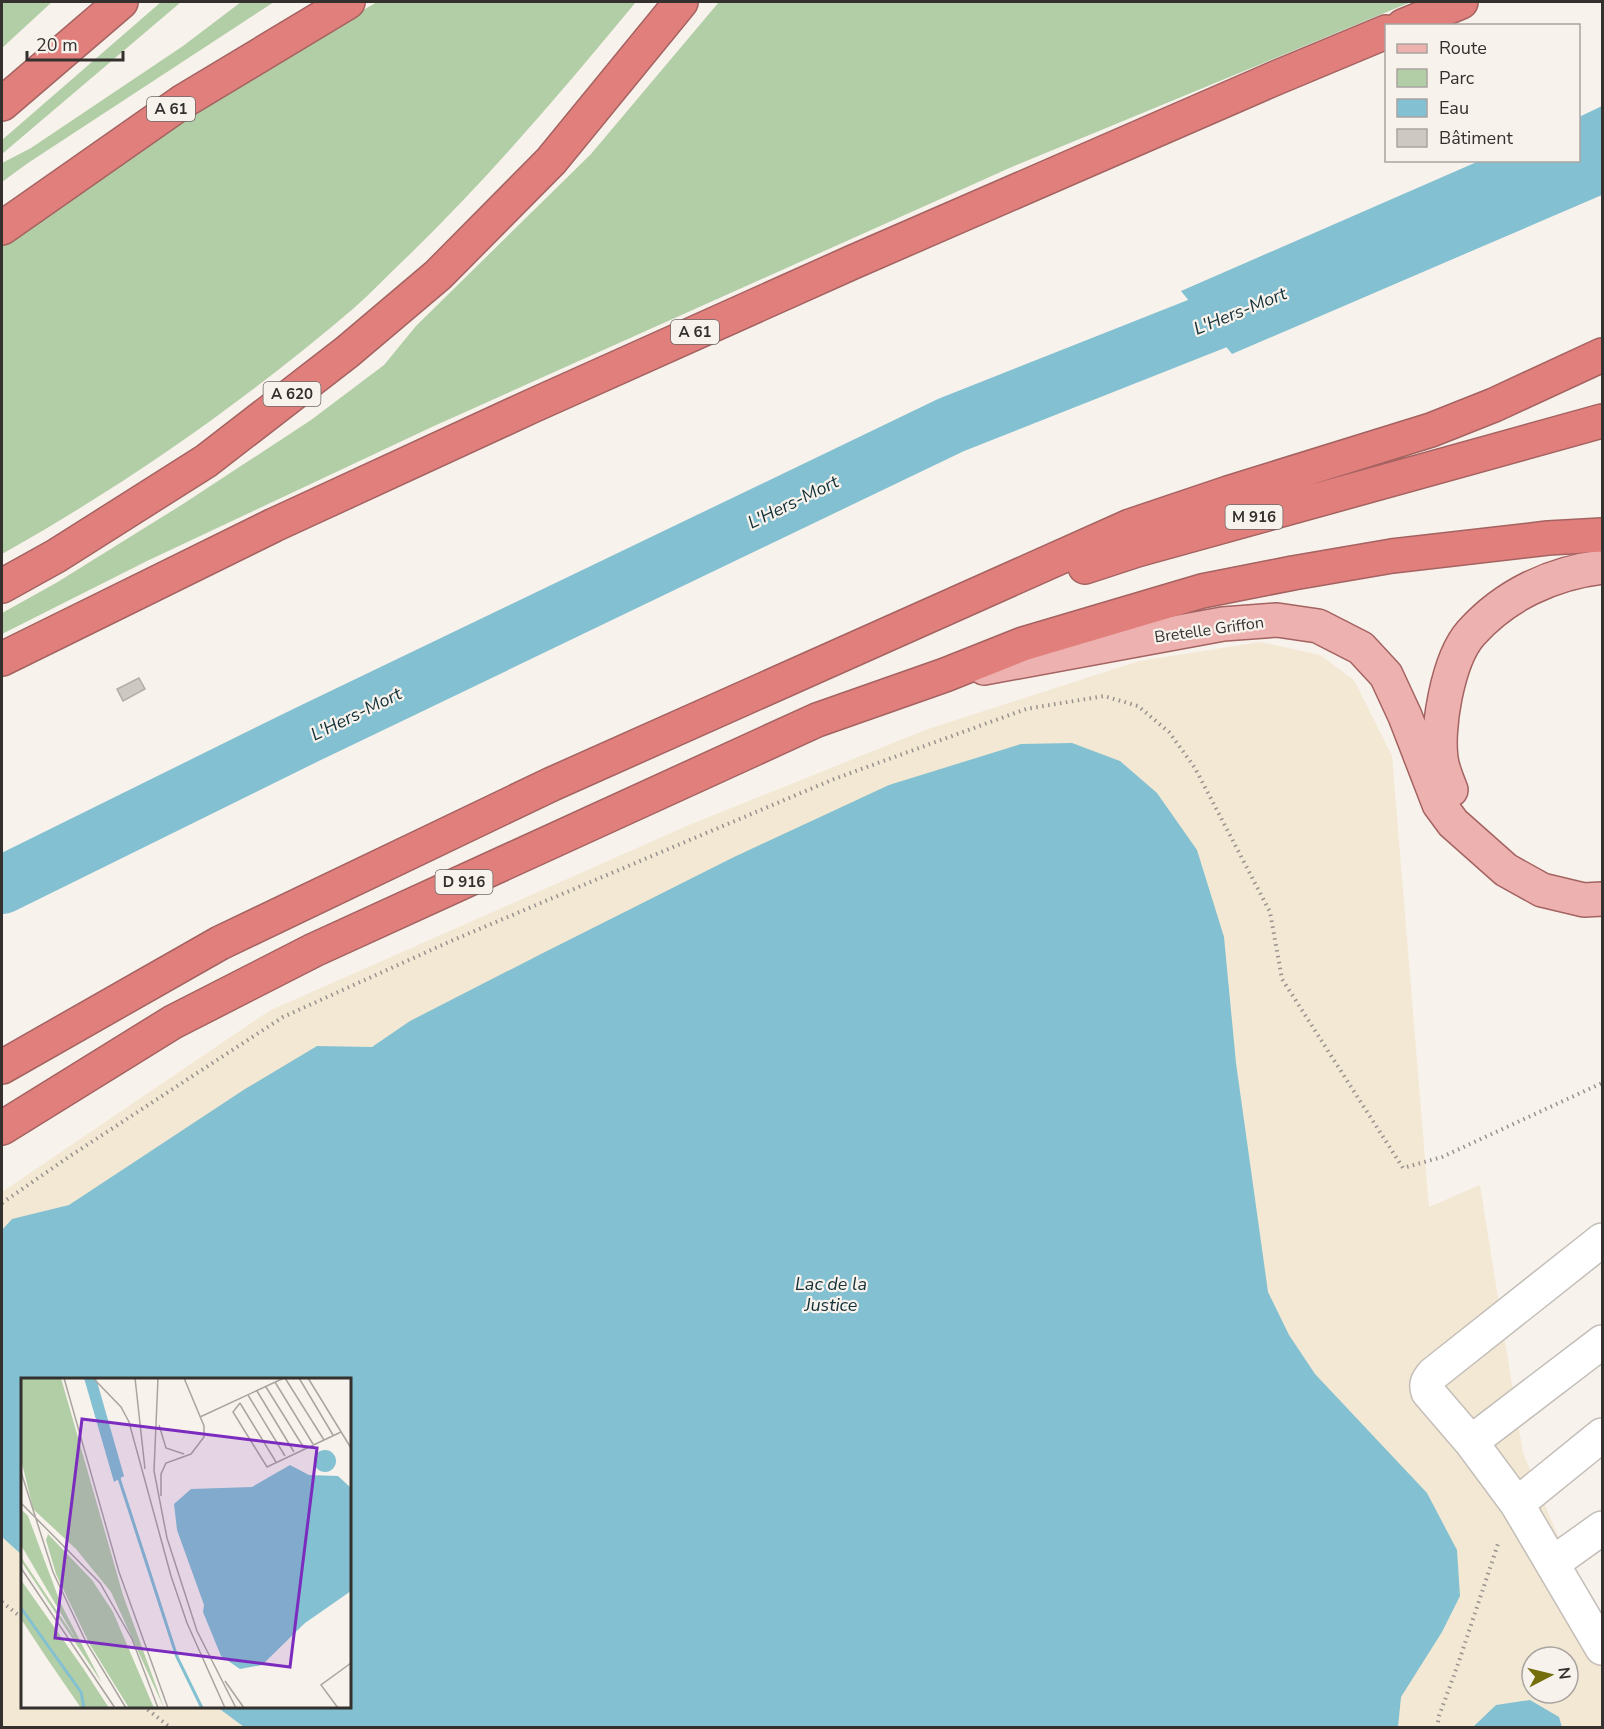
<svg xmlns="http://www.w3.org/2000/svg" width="1604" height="1729" viewBox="0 0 1604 1729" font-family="'Nunito Sans',sans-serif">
	<rect width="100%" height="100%" fill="#f8f2ec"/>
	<path fill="#f3e8d3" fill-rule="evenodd" d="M1261,642l59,13 34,25 38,76 37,451 51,-22 43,268 79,187v87l-1600,1v-536l267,-181 420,-186 239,-96 211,-68zM22,1380h328v326h-328zM1532,1657h36v36h-36z"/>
	<path fill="#b2cea6" d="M2,2h50l-50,46z
		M161,2h20l-179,152v-14z
		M241,2h33l-246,161 -26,19v-19l29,-15 152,-102z
		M377,2h259c-73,88 -147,176 -230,256 -17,16 -34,34 -52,50 -109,93 -227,176 -352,246v-310c123,-84 246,-168 375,-242z
		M719,2h692l-397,164 -580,260 -287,135 -145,73v-21l54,-30 127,-79 128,-84 73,-55 32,-39 175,-172z"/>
	<path fill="#83c0d1" d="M1602,106v89l-370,159 -51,-63 298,-130 99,-1 1,-43z
		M1072,743l48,18 37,32 40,57 27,87 12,126 32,229 21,43 26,39 112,119 30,57 3,46 -18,36 -41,65 -3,30h-1154l-27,-20 133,-1v-326h-328v175l-20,-18v-307l10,-11 57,-14 176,-116 72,-43 55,1 38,-26 131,-67 191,-96 157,-73 132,-41z
		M1530,1700l29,17 3,10h-89l23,-22z"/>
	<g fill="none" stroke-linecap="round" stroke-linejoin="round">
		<path stroke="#83c0d1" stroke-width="58" d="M2,885l304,-150 645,-310 331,-131"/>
	</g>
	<path fill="#cec8c3" stroke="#b2aca7" stroke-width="1.5" d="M139,678l6,11 -22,12 -6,-12z"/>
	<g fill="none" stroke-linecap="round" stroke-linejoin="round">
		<g stroke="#c4beb9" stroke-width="36">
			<path id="minor" d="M1602,1240l-169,134c-5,6 -8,10 -5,18l43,50 46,62 85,144
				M1471,1442l131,-100
				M1517,1504l85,-69
				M1553,1563l49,-35"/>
		</g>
		<g stroke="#a46361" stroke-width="36">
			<path id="major" d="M984,668l239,-44 54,-4 41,6 43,22 25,27 19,41 34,88 14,19 53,47 36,20 42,10 18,-1
				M1451,790c-3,-8 -7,-17 -9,-26 -7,-33 6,-105 29,-131 34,-38 81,-60 131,-66"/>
		</g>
		<g stroke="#a46361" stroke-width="36">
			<path id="highway" d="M1403,26l58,-24
				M2,104l119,-102
				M2,228l180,-126 166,-100
				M1085,567l52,-17 465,-129
				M2,586l54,-30 150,-95 141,-109 91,-77 113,-114 130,-159
				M2,659l272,-134 258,-119 321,-144 425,-185 108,-45
				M2,1067l218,-124 332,-159 578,-258 98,-33 203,-63 63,-25 108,-50
				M2,1128l171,-106 141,-72 503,-230 128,-45 78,-31 179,-53 91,-18 99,-17 156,-18 54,-3"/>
		</g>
		<path stroke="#97928e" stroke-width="4" stroke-dasharray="1.5 4.5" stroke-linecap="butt" d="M2,1203l68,-47 213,-139 168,-76 383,-162 192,-70 78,-13 34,10 31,26 26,36 75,144 12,67 121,189 39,-11 160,-74
			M2,1602l20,16
			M143,1706l28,22
			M1437,1728l2,-12 18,-49 42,-126"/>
		<use href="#minor" stroke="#fff" stroke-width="33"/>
		<use href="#major" stroke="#edb2b0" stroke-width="33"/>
		<use href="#highway" stroke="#e17f7c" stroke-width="33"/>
	</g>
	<g text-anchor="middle" stroke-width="4.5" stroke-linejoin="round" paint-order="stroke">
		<g fill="#f8f2ec" stroke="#6e6a67" stroke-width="1.5">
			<rect x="147" y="97" width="48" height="24" rx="4.5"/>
			<rect x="671" y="320" width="48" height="24" rx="4.5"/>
			<rect x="263.5" y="382" width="57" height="24" rx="4.5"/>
			<rect x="1225.5" y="505" width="57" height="24" rx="4.5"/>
			<rect x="435.5" y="870" width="57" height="24" rx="4.5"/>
		</g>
		<g font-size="15" font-weight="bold" fill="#33302e">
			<text x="171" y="114">A 61</text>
			<text x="695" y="337">A 61</text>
			<text x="292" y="399">A 620</text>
			<text x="1254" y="522">M 916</text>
			<text x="464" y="887">D 916</text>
		</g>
		<g font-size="16" fill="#33302e" stroke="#f8f2ec">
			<text transform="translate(1209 629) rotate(-8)" y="6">Bretelle Griffon</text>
		</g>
		<g font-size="18" font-style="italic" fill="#123139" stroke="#f8f2ec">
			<text transform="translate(1240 311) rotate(-22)" y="6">L'Hers-Mort</text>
			<text transform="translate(793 502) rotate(-26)" y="6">L'Hers-Mort</text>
			<text transform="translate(356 714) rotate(-26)" y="6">L'Hers-Mort</text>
			<text x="831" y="1290">Lac de la<tspan x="831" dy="21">Justice</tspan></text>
		</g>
	</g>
	<g transform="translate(21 1378)">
		<rect width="330" height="330" fill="#f8f2ec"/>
		<path d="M0,0h40l62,217 41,113 -53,-116 -35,-43 -43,-40 -12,-50zM0,131l7,7 32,86 42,81 -81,-122v-4l56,84 -56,-96zM27,156l44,46 21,32 41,96h-25l-40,-65 -33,-69 -10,-34zM0,202l62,88 26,40h-28l-35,-51 -25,-38z" fill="#b2cea6"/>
		<path d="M63,0h12l28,98 -10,6zM293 83a11 11 0 1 1 22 0a11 11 0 1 1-22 0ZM269,87l19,10 29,1 13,12v103l-46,32 -43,42 -22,4 -19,-13 -18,-44 1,-7 -27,-75 -3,-26 17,-15 61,-2z" fill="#83c0d1"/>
		<path fill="none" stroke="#83c0d1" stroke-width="3" d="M95,91l61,188 25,51M0,230l60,84 3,16"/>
		<path fill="none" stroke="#a9a4a0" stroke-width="1.5" d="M43,0l55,194 49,136M72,0l28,29 8,15 42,154 16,47 38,85M114,0l10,91M137,0l-4,93 13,67 30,93 39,77M264,0l39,62M278,0l34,57M287,0l43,70M254,4l38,62M245,9l38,61M236,13l37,61M227,17l37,61M219,25l-7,9 34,55 74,-35M219,25l36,59M179,39l84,-39M138,47l7,23 18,6M0,94l32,100 33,70 40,66M140,118v-22l5,-11 25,-9 13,-17v-11l-20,-48M0,125l79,80 32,56 26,69M0,190l94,140M204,303l19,27M317,330l-17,-23 30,-22"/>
		<path fill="#7b2cbf" fill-opacity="0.15" stroke="#7b2cbf" stroke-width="3" d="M61,41l235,29 -27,219 -235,-29z"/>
		<rect width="330" height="330" fill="none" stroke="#33302e" stroke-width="3"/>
	</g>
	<rect width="1604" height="1729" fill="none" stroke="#33302e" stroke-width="6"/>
	<rect x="1385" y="24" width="195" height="138" fill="#f8f2ec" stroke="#a9a4a0" stroke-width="1.5"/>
	<rect x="1397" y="44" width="30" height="9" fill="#edb2b0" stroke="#a9a4a0" stroke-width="1.5"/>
	<text x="1439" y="54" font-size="18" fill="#33302e">Route</text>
	<rect x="1397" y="69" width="30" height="18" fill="#b2cea6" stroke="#a9a4a0" stroke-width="1.5"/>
	<text x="1439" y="84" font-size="18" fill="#33302e">Parc</text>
	<rect x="1397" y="99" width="30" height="18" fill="#83c0d1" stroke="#a9a4a0" stroke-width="1.5"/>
	<text x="1439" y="114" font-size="18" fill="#33302e">Eau</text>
	<rect x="1397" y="129" width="30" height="18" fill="#cec8c3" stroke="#a9a4a0" stroke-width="1.5"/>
	<text x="1439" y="144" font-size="18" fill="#33302e">Bâtiment</text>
	<g transform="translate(1550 1675) rotate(83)"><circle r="28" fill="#f8f2ec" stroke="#a9a4a0" stroke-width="1.5"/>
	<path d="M0-4.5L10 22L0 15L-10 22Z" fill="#746e0c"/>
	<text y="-9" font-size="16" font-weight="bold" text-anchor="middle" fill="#33302e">N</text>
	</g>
	<path d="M27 51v9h96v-9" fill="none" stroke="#33302e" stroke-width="3"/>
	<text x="36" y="51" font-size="18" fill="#33302e" stroke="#f8f2ec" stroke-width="4.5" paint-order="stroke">20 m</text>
</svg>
